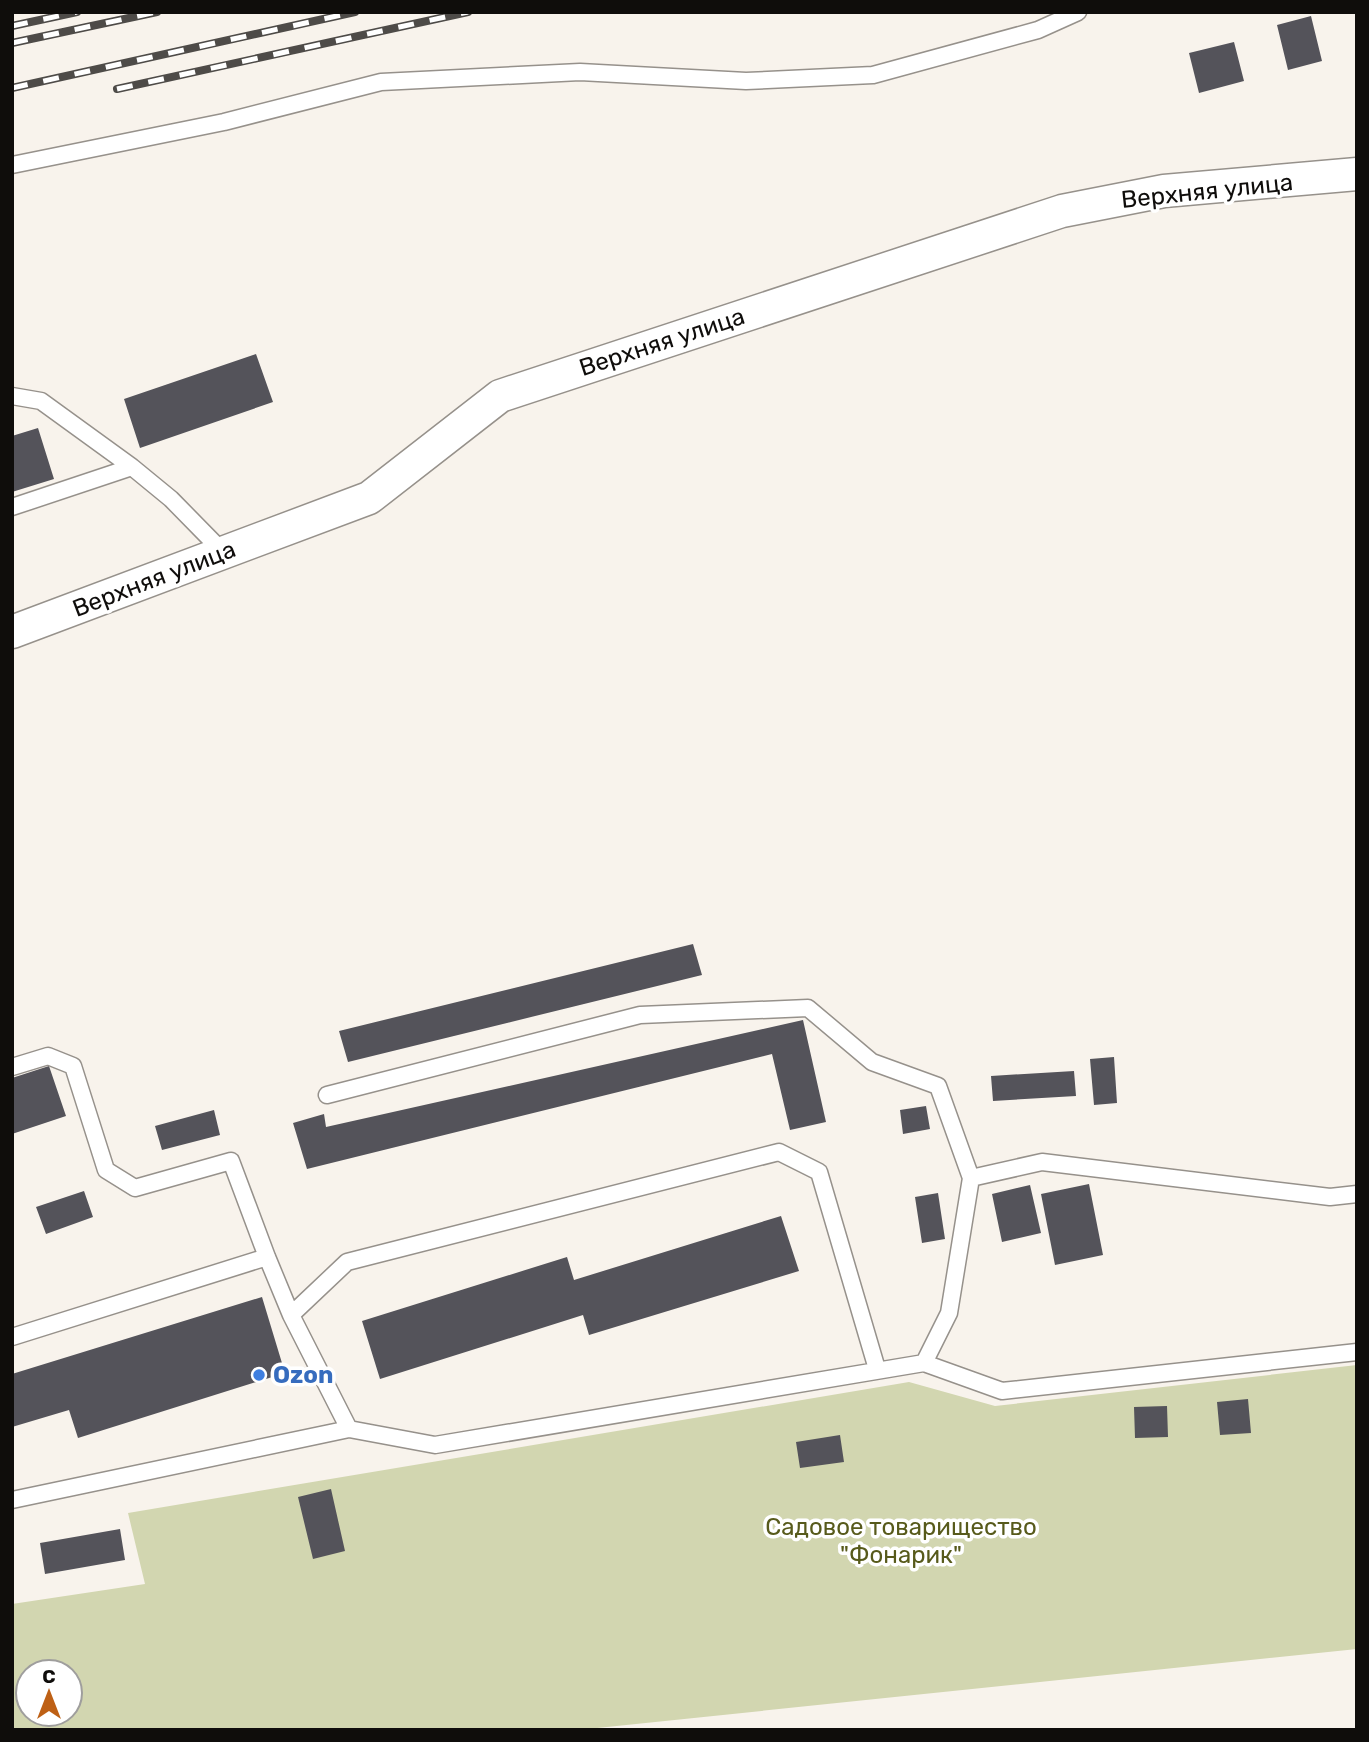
<svg xmlns="http://www.w3.org/2000/svg" width="1369" height="1742" viewBox="0 0 1369 1742" font-family="Rubik,sans-serif">
	<rect width="100%" height="100%" fill="#f8f3ec"/>
	<path fill="#d2d6b0" fill-rule="evenodd" d="M1357,1365v284l-779,81h-566v-126l133,-20 -17,-71 781,-131 86,24zM28,1672h42v42h-42z"/>
	<path fill="#54535a" d="M1311,16l11,45 -34,9 -11,-45z
		M1234,42l10,39 -45,12 -10,-40z
		M256,354l17,48 -133,46 -16,-49z
		M38,428l16,51 -42,13v-56z
		M693,944l9,31 -354,87 -9,-31z
		M803,1020l23,102 -36,8 -18,-76 -465,115 -14,-46 31,-9 2,13z
		M1114,1057l3,46 -23,2 -4,-46z
		M49,1066l17,50 -54,18v-56z
		M1074,1071l2,25 -83,5 -2,-25z
		M926,1106l4,23 -27,5 -3,-24z
		M214,1110l6,25 -58,15 -7,-24z
		M1089,1184l14,71 -48,10 -14,-71z
		M1030,1185l11,48 -39,9 -10,-48z
		M84,1191l9,26 -47,17 -10,-27z
		M938,1193l7,46 -23,4 -7,-46z
		M781,1216l18,55 -210,64 -6,-20 -203,64 -18,-58 205,-64 7,23z
		M262,1297l23,76 -207,65 -9,-28 -57,17v-53z
		M1248,1399l3,34 -31,2 -3,-33z
		M1167,1406l1,31 -33,1 -1,-31z
		M840,1435l4,27 -44,6 -4,-26z
		M331,1489l14,62 -32,8 -15,-62z
		M120,1529l5,31 -80,14 -5,-31z"/>
	<g fill="none" stroke-linecap="round" stroke-linejoin="round">
		<g stroke="#96918b" stroke-width="19">
			<path id="lane" d="M12,165l212,-43 157,-40 199,-10 166,9 127,-6 165,-45 40,-18
				M12,396l29,5 91,66
				M12,507l120,-40 39,32 53,54
				M12,1067l36,-11 25,10 33,104 29,18 96,-27 36,96 24,58 58,114
				M327,1095l313,-80 168,-7 64,54 66,24 33,92
				M291,1315l56,-53 432,-110 40,20 58,197
				M12,1337l255,-80
				M924,1363l25,-50 22,-135 71,-16 288,35 27,-3
				M12,1500l337,-71 86,16 489,-82 78,28 355,-39"/>
		</g>
		<g stroke="#96918b" stroke-width="35">
			<path id="street" d="M12,632l357,-134 131,-102 562,-185 102,-20 193,-17"/>
		</g>
		<use href="#lane" stroke="#fff" stroke-width="16"/>
		<use href="#street" stroke="#fff" stroke-width="32"/>
		<g stroke="#4e4b48" stroke-width="8">
			<path id="rail" d="M12,26l65,-14
				M12,43l145,-31
				M12,88l343,-76
				M117,89l351,-77"/>
		</g>
		<use href="#rail" stroke="#fff" stroke-width="5" stroke-dasharray="16" stroke-linecap="butt"/>
	</g>
	<circle fill="#3f7fe0" stroke="#fff" stroke-width="2.5" cx="259" cy="1375" r="7"/>
	<g text-anchor="middle" stroke-width="7" stroke-linejoin="round" paint-order="stroke">
		<g font-size="24" fill="#0f0d0b" stroke="#fff">
			<text transform="translate(1207 191) rotate(-6)" y="8">Верхняя улица</text>
			<text transform="translate(662 342) rotate(-18)" y="8">Верхняя улица</text>
			<text transform="translate(154 579) rotate(-21)" y="8">Верхняя улица</text>
		</g>
		<g font-size="24" font-weight="bold" fill="#366cbe" stroke="#fff" text-anchor="start">
			<text x="273" y="1383">Ozon</text>
		</g>
		<g font-size="24" fill="#575a1b" stroke="#fff">
			<text x="901" y="1535">Садовое товарищество<tspan x="901" dy="28">"Фонарик"</tspan></text>
		</g>
	</g>
	<rect width="1369" height="1742" fill="none" stroke="#0f0d0b" stroke-width="28"/>
	<g transform="translate(49 1693)"><circle r="33" fill="#ffffff" stroke="#9f9e9d" stroke-width="2"/>
	<path d="M0-5L12 26L0 18L-12 26Z" fill="#be6015"/>
	<text y="-10" font-size="19" font-weight="bold" text-anchor="middle" fill="#0f0d0b">С</text>
	</g>
</svg>
